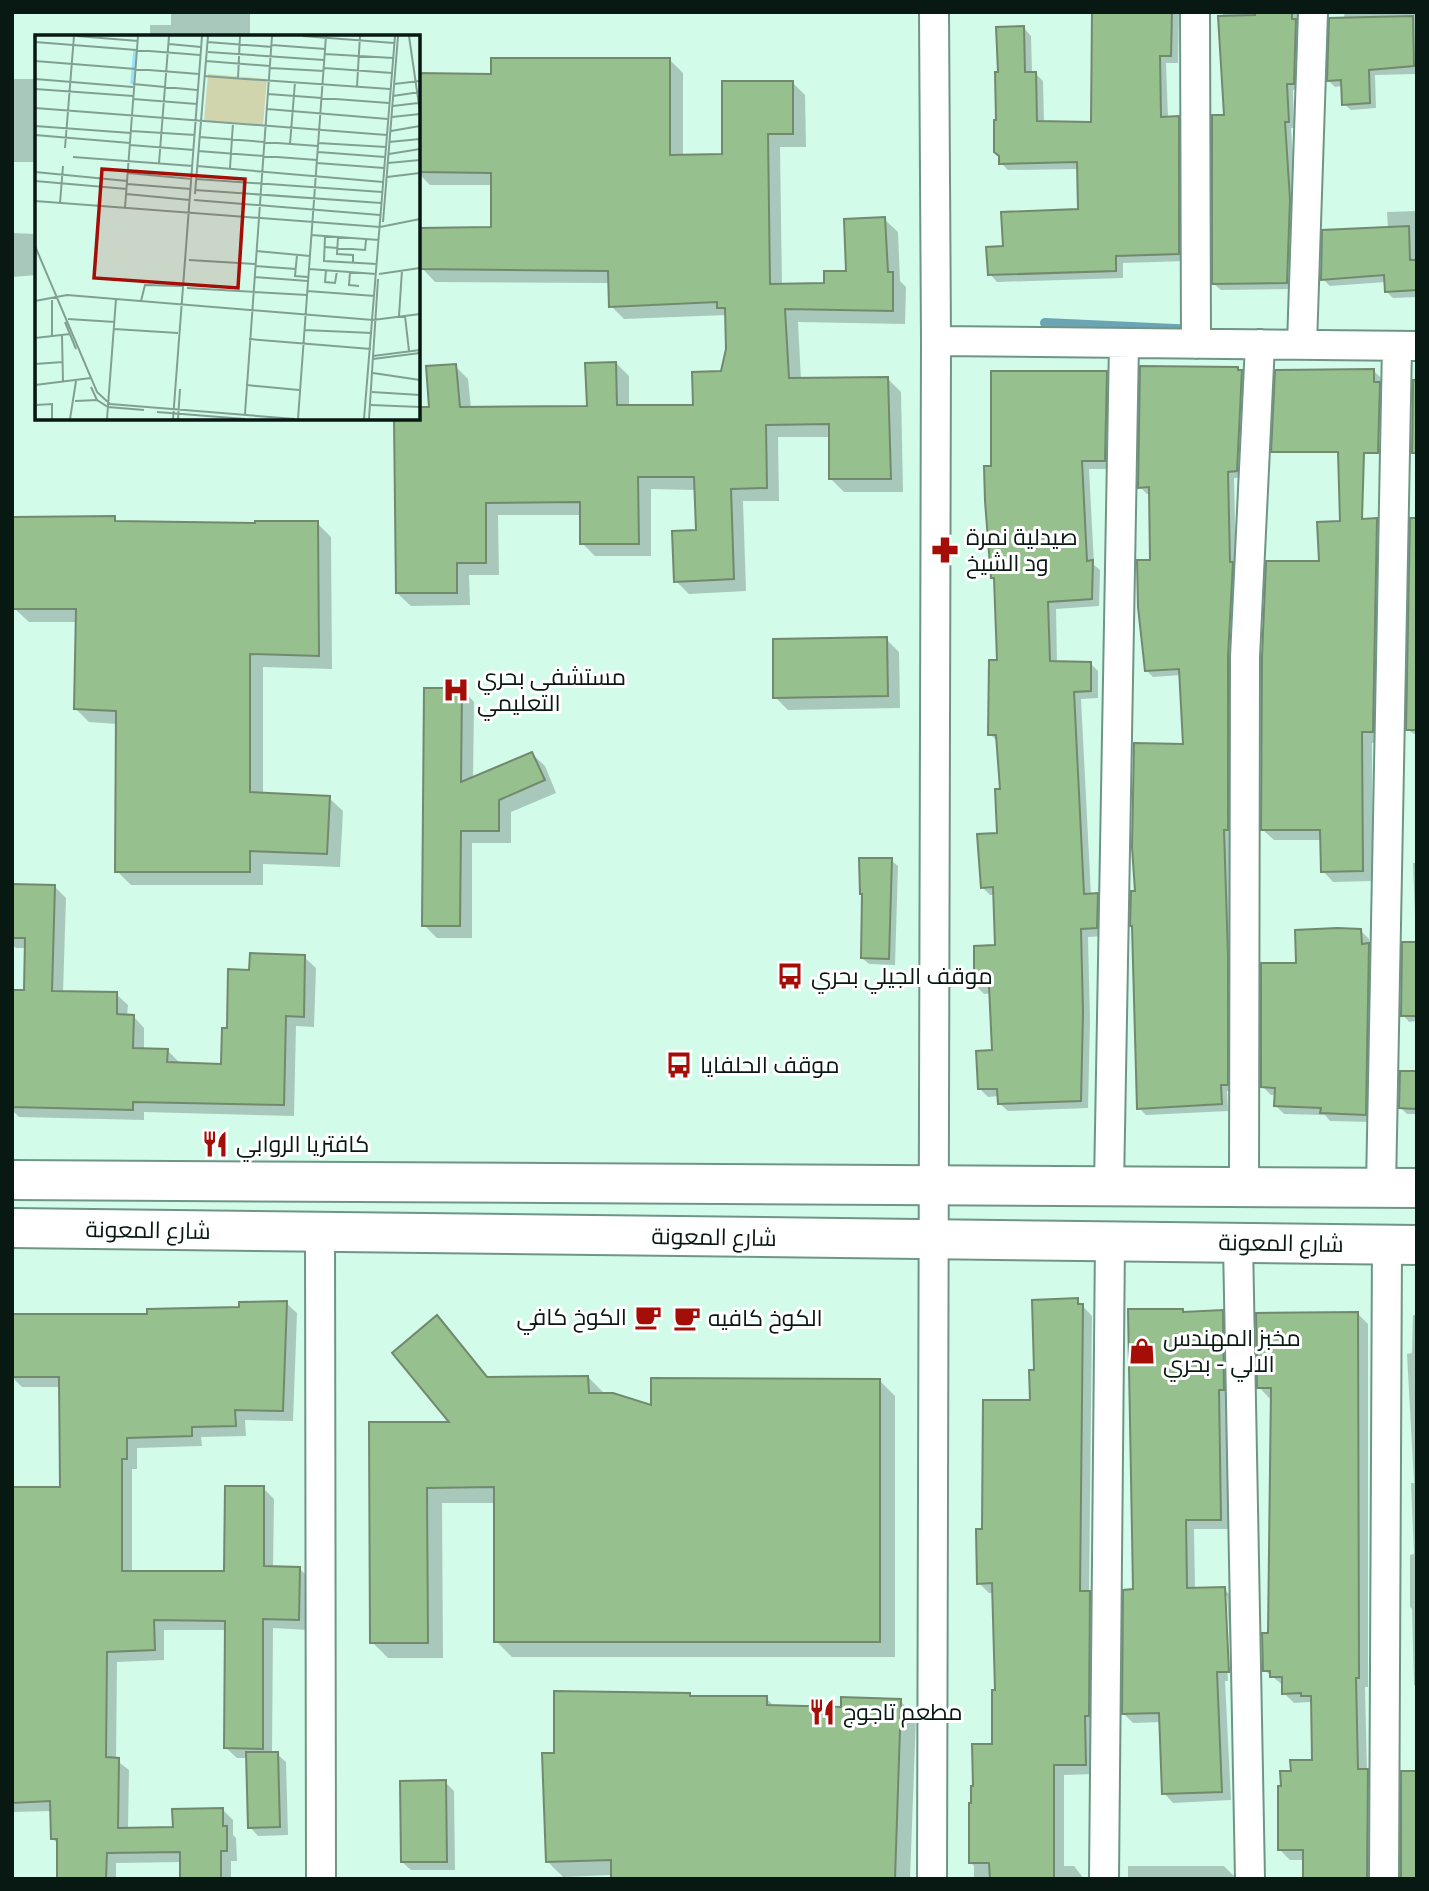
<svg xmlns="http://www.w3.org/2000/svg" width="1429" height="1891" viewBox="0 0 1429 1891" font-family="'IBM Plex Serif',Cairo,serif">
	<rect width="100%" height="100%" fill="#d2fbea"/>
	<path fill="#0003" fill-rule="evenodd" d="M171,12h79v25h-100v-12h21z
		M1094,12h85l-1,51h-12l2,55h10l8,8v135l-63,2v15l-126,4 -7,-8 15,-27 75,-37 -1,-41 -71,1 -7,-7 23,-135 7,8 1,38 3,-1 8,8 1,42 49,1z
		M1223,12h75l2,77 -7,1 1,38h-3l5,78 -3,83 -72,1 -7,-6 12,-167 -4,-63z
		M1345,12h72v62l-42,1 1,33 -25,2 -7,-6 -1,-18 -8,1 -6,-6z
		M670,60l13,13v83h41l68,-74 13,13 1,52h-26l2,139 44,-2 22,-11 36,-54 14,13 2,49 6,6 -1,37 -107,-2 3,58 87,-1 13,13 2,100h-59l-13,-13v-42h-53l1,64h-36l3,90 -57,3 -13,-13 22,-49 -2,-42 -45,-1v67h-56l-13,-13 -1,-28h-83l1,60h-30l1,30 -59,1 -14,-13 21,-175 13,-10 24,-42 13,13 3,29 117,-1 28,-44 13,13v31h66l28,-34 5,-24 -2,-34 -102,4 -13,-13 -1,-23 -175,-1 -13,-14 71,-39v-44h-63l-12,-12v-98h75z
		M12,79h25v83h-25z
		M1417,211v86l-24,1 -7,-7v-9l-56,4 -7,-7 65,-50 -1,-17z
		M12,233l25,1v41l-25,2z
		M1237,369l11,9 -5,99 -9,1 2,90 -2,268h-4l4,128v127h-7l1,20 -82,4 -7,-7 -2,-216 48,-146 -4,-71 -28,2 -7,-7 6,-108 -2,-68h-3l-7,-7z
		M1374,371l13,13 4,48 -103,3z
		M1106,372l8,8 -2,89h-23l5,96 6,5 -1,36 -43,3 1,54h33l8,8v27l-17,1 10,197 6,-1 8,8 -1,33 -16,1 2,84 -2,87 -80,3 -8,-7 -1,-8 -11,1 -8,-8 13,-38 -2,-58 -7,1 -8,-8 21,-39 -2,-52h-5l-8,-8 17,-52 3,-44 -4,-49 -8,-8 9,-72 -3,-81 -4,-3 1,-111z
		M1417,471v280l-1,-16 -8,-5z
		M114,518l5,5 138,2 60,-2 14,14 1,132 -69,-2v128l66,3 14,13 -3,56 -77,-3v21h-132l-14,-14v-147l-28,-2 -13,-13 2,-87h-49l-14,-13v-7h-3v-54z
		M1376,520l11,11 -4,211 -11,1 1,138 -40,1 -10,-11 -1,-31h-48l-11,-10 58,-267z
		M886,639l13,13 1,56 -112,2 -13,-13z
		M462,689l12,13 -1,77 59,-25 13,12 11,27 -45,19v31h-39v95h-35l-13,-13z
		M891,860l7,6 -3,99 -26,-1 -7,-6 2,-63z
		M1413,863h4v158l-8,1 -6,-7 13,-72z
		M12,885l42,1 12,12 -3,95 53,1 12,11 -1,11h6l11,12v22h23l12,12 -1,2 45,2 28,-95 53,-14 12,11 -2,59 -18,-1 -2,90 -150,-4v8l-125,-3 -7,-7v-119l14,1v-44h-10l-4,-3z
		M1361,931l8,8v7l7,7 -3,169 -43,-1 -5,-6 -41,-1 -8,-8 1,-11h-6l-8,-8 35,-122z
		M1417,1072v42h-10l-6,-6z
		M1077,1300l15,16 -3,276 10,10 -4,172 -31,1v91h10l10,13h-110v-13l-3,-3 22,-117 3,-54 -2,-99h-5l-10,-10 5,-52 48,-129 4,-31z
		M286,1303l11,10 -4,108 -48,-1 1,16 -45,1 1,9 -65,2v21h-5v104h94l37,-85 11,11 -1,69 27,1 10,10 -2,51 -35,-2 -1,126h5l9,8 2,73 -30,1 -8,-9 -2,-69h-11l-11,-10 1,-118h-63v30l-47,2 -1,98 13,10 -1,59 46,-1 48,-19 11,11v15l3,3 1,23h-6v18h-50l1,-17 -66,1v16h-57v-34l-7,-7v-27l-40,1v-323h49v-102h-39l-10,-10 137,-62 92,-6z
		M1182,1311l3,3 37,-2 9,9 -2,208h-35l1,60h29l9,9 5,83h-13l6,119 -58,3 -9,-10 -3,-71 -28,1 -9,-9 11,-123zM1223,1596h4l5,85h-4z
		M1358,1314l10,10v363h-3l2,84 10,10v98h-72v-19h-15l-10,-10 12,-78 22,-10 -2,-57 -2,-3 -16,1 -10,-10v-7l-20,-16 8,-36 1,-237 -4,1 -10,-11z
		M1413,1315h4v372l-3,-2 -2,-76 -2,-2v-52l4,-1 -3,-71h3l-7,-129 5,-1z
		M437,1318l53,61 98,-2 16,16 48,15 227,-28 16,16v261h-383l-16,-16 -1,-138h-53l1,155h-55l-16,-16 -1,-218 81,-1z
		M689,1694l3,3 74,1 9,9 68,2 57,-8 16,15 -6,163h-298v-4l-49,2 -16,-16 8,-106z
		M445,1782l9,9 1,79h-44l-9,-8z
		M1128,1866h96l10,10v3h-106z"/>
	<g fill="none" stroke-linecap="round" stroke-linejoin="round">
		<path stroke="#6ba4b5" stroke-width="10" d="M1045,323l151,7"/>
	</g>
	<path fill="#97c08f" stroke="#72896d" stroke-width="2" d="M1092,12h80l-1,44h-11l1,61 18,-1v138l-63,2v15l-128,4 -2,-28 17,-1 -2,-34 77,-3 -1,-47 -78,2v-8l-5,-4v-32h2l-1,-48h3l-2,-45 28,-1 1,46h11l1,49 54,1z
		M1255,12h37v7h4l-2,65h-7l2,38h-4l5,77 -3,84 -75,1v-169h12l-6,-99 37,-1z
		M1413,16l1,50 -45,4 1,33 -28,2 -1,-25 -14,1 2,-63z
		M491,58h179v97l52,-1v-73h71v53h-25l2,150 54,-1v-12h22l-2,-52 41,-2 3,55h5v39l-108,-2 4,69 99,-1 3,102h-62v-55l-63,1 1,63 -36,1 3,90 -60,3 -2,-51 24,-1 -2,-53h-56l1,67h-59v-42l-94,1v60h-29v30h-61l-2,-175h24v-11h11l-3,-41 30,-2 4,43 127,-1 -2,-43 31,-1 1,43h76l-1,-33 29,-1 5,-22 -1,-41h-8v-6l-108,5 -1,-36 -188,-2 -1,-41 72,-1v-54l-73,-1v-99l73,1z
		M1409,226l1,34h7v30l-32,2 -1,-17 -63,5 1,-50z
		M1140,366l98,1v3h4l-5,101 -9,1 2,90h3l-5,95v173h-4l4,126v129h-7l1,19 -85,5 -5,-183h-2l1,-35h4l-3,-44 2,-104 49,1 -4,-75 -34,2 -7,-64 -1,-47h13l-1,-73 -11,1z
		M1374,369v13h6l-2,71h-14l-2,66 15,-1 -4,214h-11l1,139 -42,1 -1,-42h-59l1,-173 4,-96h53l-2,-39 23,-1 -2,-69h-67l4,-82z
		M991,371h116l-2,90h-23l5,100 6,-1 -1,39 -44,3 2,59 41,1v29l-17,1 10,202 14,-1 -1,35 -16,1 2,83 -2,89 -83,3 -1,-15h-19l-2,-38 16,-1 -3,-64h-15v-40l21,-1 -2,-58 -12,1 -4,-54 20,-1 -2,-44h5l-4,-54h-8l1,-75h8l-3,-82h-3l-6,-77 -1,-35h7z
		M1413,380h4v73h-5z
		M115,516v5l140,2v-2h63l1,135 -69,-2v138l80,4 -3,58 -77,-3v21h-135l1,-161 -42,-2 2,-100h-63v-92z
		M1410,518h7v212h-11z
		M887,637l1,59 -115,2v-59z
		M424,688h38l-1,94 71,-30 13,28 -46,20v31h-38l-1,95h-38z
		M859,858h33l-3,101 -28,-1 1,-64h-2z
		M12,884l43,1 -3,106 65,1v22l17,1 -1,33 35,1 -1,13 54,2 1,-36h5l1,-59 21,1 1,-17 55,2 -1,62 -18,-1 -2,89 -151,-3v8l-121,-3v-117h12l1,-52h-13z
		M1337,928l24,1 1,15 7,-1 -3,172 -46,-2 1,-5 -47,-2 1,-18 -14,-1v-124h35l-1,-33z
		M1402,942h15v74h-16z
		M1400,1071h17v38l-18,-1z
		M1078,1298v6h5l-3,287h10l-1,125h-4l1,49h-32v114h-64l-1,-16h-20v-60h2v-17h2l-1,-42h20v-54h3l-3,-107 -15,1 -1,-55h6l1,-129h47l-1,-30h5l-2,-70z
		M287,1301l-4,110 -48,-1 1,16 -44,1v9l-65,2v21h-5v112h102l1,-85h39v80l36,1 -1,53 -36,-1v130l-39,-1 1,-127 -71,-1 1,30 -48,2 -1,105 13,1 -1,70 55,-1 -1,-18 51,-1v18h4v25h-6v28h-41v-27l-73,1 -1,26h-49v-40h-6l-1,-38 -38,2v-316h48l-1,-110h-47v-63h135v-5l92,-2v-5z
		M1128,1309h55v3l40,-2 1,80h-5l2,130h-35l1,68 38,-1 4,85h-12l5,120 -60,2 -3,-81 -37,1 1,-124 10,-1z
		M1358,1312l1,366h-3l2,91h10l-1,110h-64v-29h-25v-64h3l-1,-15h11l-1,-11h22l-1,-64h-10v-3l-19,1v-17h-12v-6h-7l-1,-38h6l3,-245h-14l-1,-75z
		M437,1315l50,62 101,-1 1,17h24l38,12v-27l229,1v263h-386v-155l-67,1 1,155h-58l-1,-221h80l-57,-69z
		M554,1691l136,2v3h77v9l74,2v-10l60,2 -6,180h-284v-19l-65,2 -4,-109h12z
		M246,1752h32l2,75 -32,1z
		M1401,1771h16v108h-16z
		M446,1780l1,82h-46l-1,-81z"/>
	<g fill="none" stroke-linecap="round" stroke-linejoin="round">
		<g stroke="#6f9586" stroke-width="32">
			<path id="minor" d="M1195,12l1,332
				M936,341l481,5
				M1302,345l11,-333
				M1109,1186l15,-843
				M1244,1187l1,-530 15,-313
				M1381,1187l16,-841
				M320,1232l1,647
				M1238,1243l12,636
				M932,1879l4,-1538 -2,-329
				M1104,1879l6,-638
				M1384,1879l3,-634"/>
		</g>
		<g stroke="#6f9586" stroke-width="42">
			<path id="trunk" d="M12,1180l1405,8
				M12,1228l1405,17"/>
		</g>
		<use href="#minor" stroke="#fff" stroke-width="28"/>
		<use href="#trunk" stroke="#fff" stroke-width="38"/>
	</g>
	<defs>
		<g id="pharmacy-bare" transform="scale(2.1)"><path d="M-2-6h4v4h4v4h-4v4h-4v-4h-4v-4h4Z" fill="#a40e06" stroke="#fff" stroke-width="2.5" paint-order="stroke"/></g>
		<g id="hospital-bare" transform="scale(2.1)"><path d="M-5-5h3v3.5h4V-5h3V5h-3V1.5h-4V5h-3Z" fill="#a40e06" stroke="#fff" stroke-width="2.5" paint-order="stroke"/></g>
		<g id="bus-bare" transform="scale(2.1)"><path d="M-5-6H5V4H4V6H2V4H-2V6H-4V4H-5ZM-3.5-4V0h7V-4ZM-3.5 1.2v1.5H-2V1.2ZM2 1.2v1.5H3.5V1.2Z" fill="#a40e06" stroke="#fff" stroke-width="2.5" paint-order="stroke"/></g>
		<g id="restaurant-bare" transform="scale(2.1)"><path d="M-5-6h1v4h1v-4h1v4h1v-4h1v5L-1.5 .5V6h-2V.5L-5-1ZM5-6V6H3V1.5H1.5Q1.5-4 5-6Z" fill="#a40e06" stroke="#fff" stroke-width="2.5" paint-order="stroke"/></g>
		<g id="cafe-bare" transform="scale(2.1)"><path d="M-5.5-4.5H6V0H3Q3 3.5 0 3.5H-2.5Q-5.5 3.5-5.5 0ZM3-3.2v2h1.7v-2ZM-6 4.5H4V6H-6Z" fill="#a40e06" stroke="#fff" stroke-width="2.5" paint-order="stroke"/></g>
		<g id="shop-bare" transform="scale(2.1)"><path d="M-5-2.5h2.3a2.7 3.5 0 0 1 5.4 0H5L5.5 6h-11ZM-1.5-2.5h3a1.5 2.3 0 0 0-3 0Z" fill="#a40e06" stroke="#fff" stroke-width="2.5" paint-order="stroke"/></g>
	</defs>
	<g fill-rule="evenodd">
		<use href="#pharmacy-bare" x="945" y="550"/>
		<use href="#hospital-bare" x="456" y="690"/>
		<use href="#bus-bare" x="790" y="976"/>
		<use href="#bus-bare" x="679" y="1065"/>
		<use href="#restaurant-bare" x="215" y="1144"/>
		<use href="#cafe-bare" x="648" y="1317"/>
		<use href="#cafe-bare" x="687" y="1318"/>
		<use href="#shop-bare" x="1142" y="1351"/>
		<use href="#restaurant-bare" x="822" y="1712"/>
	</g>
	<g text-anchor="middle" stroke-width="6" stroke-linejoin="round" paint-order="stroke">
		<g font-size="23" fill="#081812" stroke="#fff" text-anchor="start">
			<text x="966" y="545">صيدلية نمرة<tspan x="966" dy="26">ود الشيخ</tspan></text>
			<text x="477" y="685">مستشفى بحري<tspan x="477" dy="26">التعليمي</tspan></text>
			<text x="811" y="984">موقف الجيلي بحري</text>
			<text x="700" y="1073">موقف الحلفايا</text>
			<text x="236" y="1152">كافتريا الروابي</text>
			<text x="627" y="1325" text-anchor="end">الكوخ كافي</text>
			<text x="708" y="1326">الكوخ كافيه</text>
			<text x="1163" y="1346">مخبز المهندس<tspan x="1163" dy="26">الالي - بحري</tspan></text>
			<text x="843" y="1720">مطعم تاجوج</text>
		</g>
		<g font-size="23" fill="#081812" stroke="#fff">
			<text transform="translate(148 1230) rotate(1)" y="8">شارع المعونة</text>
			<text transform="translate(714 1237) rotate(1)" y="8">شارع المعونة</text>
			<text transform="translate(1281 1243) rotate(1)" y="8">شارع المعونة</text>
		</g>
	</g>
	<g transform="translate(35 35)">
		<rect width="385" height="385" fill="#d2fbea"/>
		<path d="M173,39l59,5 -4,47 -59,-5z" fill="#d1d5ae"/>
		<path fill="none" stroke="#96e0fb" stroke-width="3.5" d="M97,49l3,-33"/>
		<path fill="none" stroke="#81a094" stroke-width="2" d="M42,1l61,5M268,1l91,7M374,1l11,76M0,7l165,13M172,7l65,5M134,9l32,3M237,10l53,4M173,17l116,8M290,19l68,4M0,26l164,13M171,26l64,5M235,33l54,3M289,33l68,5M169,41l186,13M203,43l2,-42M0,44l98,8M98,49l64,6M359,49l26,-3M322,51l3,-50M0,54l98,7M233,59l121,9M358,61l27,-4M98,64l64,5M358,71l25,-3M0,73l352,27M232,74l121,10M357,82l28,-3M0,91l96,7M96,96l64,4M356,96l29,-5M0,100l95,8M164,102l119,9M354,107l31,-3M283,108l68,4M255,109l5,-62M95,110l64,5M30,113l9,-112M163,116l119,9M283,117l67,5M354,119l31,-5M38,122l120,9M124,128l10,-127M282,128l67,5M353,128l32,-3M162,131l186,16M195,133l3,-45M0,137l92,9M93,138l64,6M352,142l33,-4M161,144l186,13M0,146l92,8M92,149l64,5M160,155l186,13M91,159l64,6M160,159l13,-158M159,165l186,15M0,166l345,26 40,-8M25,168l3,-37M90,173l13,-172M348,187l15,-186M276,200l68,5M290,201l-1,25 53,3M303,202l-1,17 16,1v7M0,211l62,146 13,12 185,15M289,212l41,3 1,-10M221,216l54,5M262,220l-2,21 13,1M154,225l66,4M220,231l41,3M274,234l67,5M291,235l-1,12 10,1 2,-12M315,237l-1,13 10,1M344,239l41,-6M219,242l54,4M152,253l120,7M272,256l68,5M17,265v36M0,266l32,-6 306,25 47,-6M106,266l4,-16 37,1M364,281l3,-46M370,281l4,35M33,284l47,3M30,287l11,27M0,294l1,90M79,294l64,4M269,295l68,3M27,301l1,46M0,303l35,-4M214,304l122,10M338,321l47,-6M338,324l47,-6M0,329l28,-2M338,338l47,7M0,350l56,-7M211,350l53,5M56,352l6,13 11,7 36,3M337,357l48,3M40,366l23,-1M1,370l16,-1v15M336,370l49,2M122,377l88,7M210,379l27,-378M35,384l6,-38M72,384l9,-120M138,384l29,-383M143,384l2,-30M263,384l28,-383M329,384l31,-383M334,384l9,-140"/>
		<path fill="#a40e06" fill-opacity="0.15" stroke="#a40e06" stroke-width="3.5" d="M67,134l143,10 -7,109 -144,-10z"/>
		<rect width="385" height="385" fill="none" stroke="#081812" stroke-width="3.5"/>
	</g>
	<rect width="1429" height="1891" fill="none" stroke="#081812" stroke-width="28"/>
</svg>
